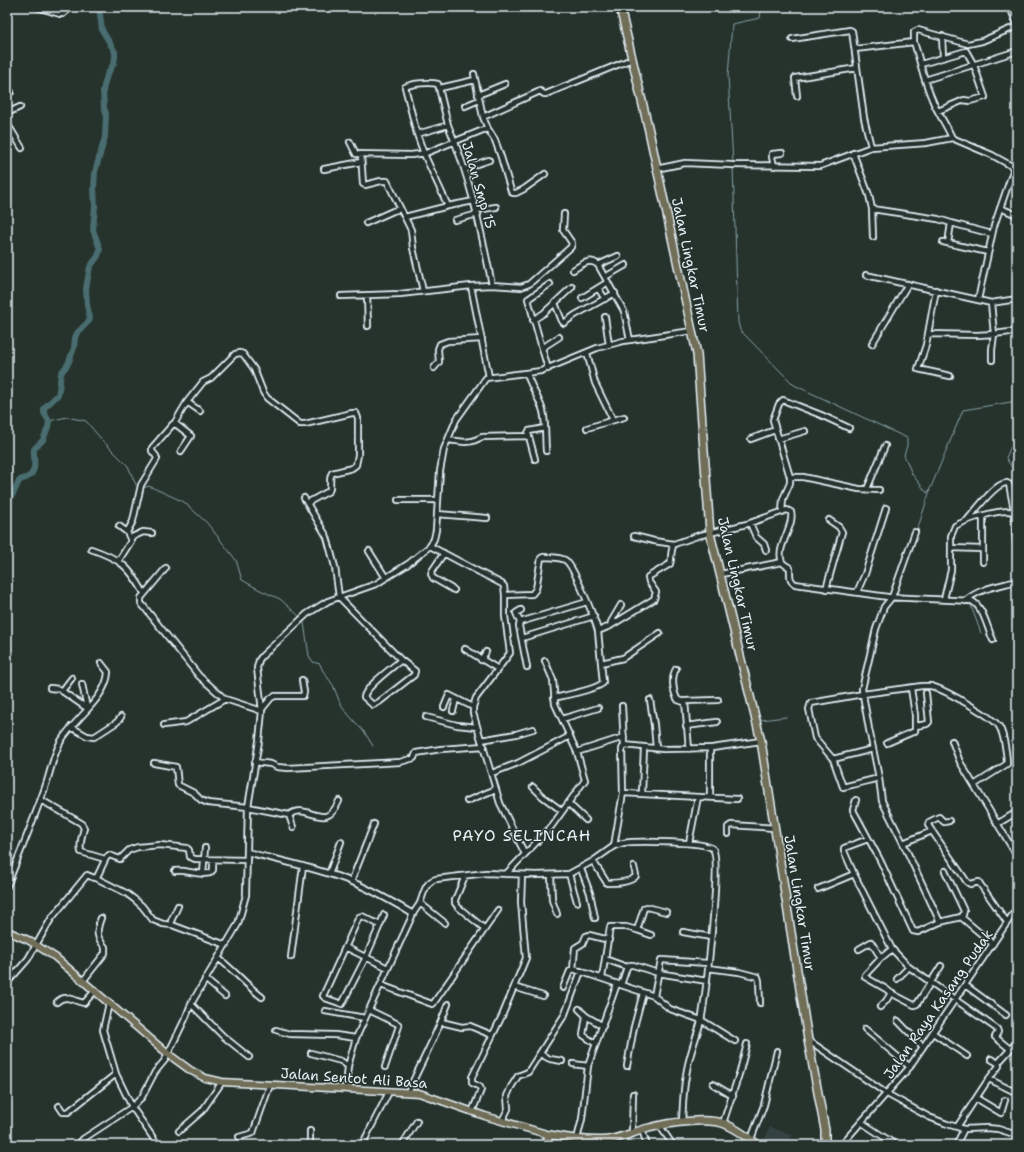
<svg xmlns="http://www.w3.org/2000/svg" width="1024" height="1152" viewBox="0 0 1024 1152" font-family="'Shantell Sans',sans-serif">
	<rect width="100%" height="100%" fill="#26332d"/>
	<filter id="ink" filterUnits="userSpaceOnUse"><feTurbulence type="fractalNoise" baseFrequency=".025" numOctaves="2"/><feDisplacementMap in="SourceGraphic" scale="8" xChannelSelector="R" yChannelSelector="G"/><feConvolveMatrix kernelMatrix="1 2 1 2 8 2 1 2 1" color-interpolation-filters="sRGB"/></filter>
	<g filter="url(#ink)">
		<path fill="#364343" d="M770,1127l22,8 -4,10h-19l1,-3 -5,-3z"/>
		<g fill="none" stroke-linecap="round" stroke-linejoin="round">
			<path stroke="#89a2a6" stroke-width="1" d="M733,163l-5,-87 4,-52 28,-6 1,-8 21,-3
				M733,166l5,156 2,8 54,55 113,53v8l-3,9 8,19 15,19 4,-6 32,-77 54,-9
				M49,421l18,-4 19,4 16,19 26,26 8,19
				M1017,432l-11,26 11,18
				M143,488l6,-2 35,16 23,21 29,37 6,20 18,10 20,9 20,18
				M917,531l13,-41
				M896,594l7,-20
				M970,603l11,30
				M304,623l5,33 4,6 7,2 3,7 10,14 7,18 7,10 18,20 8,13
				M761,720l25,-3"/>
			<path stroke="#4a6d70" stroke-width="6" d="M7,501l6,-7 6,-13c3,-3 6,-2 9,-4 10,-6 5,-19 6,-28l9,-9 5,-13 1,-6 -5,-8v-5l14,-13 1,-5 2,-17 7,-9 6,-16 1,-10 2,-5 12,-12 1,-3 -3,-13 -1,-16 2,-12 2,-10 8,-11 2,-7 -7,-19 2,-24 -1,-18 1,-16 10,-35 1,-24 -2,-5 -1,-18 4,-15 7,-12 1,-6v-5l-13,-22 -3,-23"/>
			<g stroke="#e8f1f8" stroke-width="8">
				<path id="minor" d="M37,7l23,7h3l8,-7
					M1012,12l5,12
					M942,36l1,21
					M792,39l58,-9 2,1 12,87 7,29
					M914,42v-10l4,-2 50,14 14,-3 35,-15
					M855,49l59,-7c6,19 10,39 18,57 5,13 14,25 20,39
					M7,62h1
					M921,64l45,-13 8,14 11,32 -15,4 -6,-1 -26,11
					M474,74l9,43 5,12
					M925,80l92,-29
					M440,88l35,-8
					M7,94l4,-2
					M478,95l27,-11
					M797,96l-2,-18 62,-10
					M465,106l14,-6
					M7,113l13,-6
					M483,117l55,-25 2,-1 4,3h2l86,-35
					M7,123l15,25
					M448,125l-10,-41c-8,-2 -25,-1 -33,3l12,47 7,20 24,52 26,-5
					M417,134l31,-9c22,51 33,105 44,160
					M350,142l6,12 55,1 15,-2 57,-23 5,-1 7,11 6,17 10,34 2,2h3l8,-4 21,-15
					M853,153l16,42 3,14 1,28
					M361,154l2,30 2,1 16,-4h6l24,49 2,18 10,43
					M774,166l-2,-9v-3l10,-1
					M324,169l37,-7
					M656,169l29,-6 47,2 88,1 51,-19 55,-4 26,-5 40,17 25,14
					M465,170l9,-5 15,-5
					M1000,208l17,7
					M872,209l66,10 13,4 -3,20
					M477,210l19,-3
					M405,217l43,-11
					M455,220l23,-6
					M366,223l27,-12 7,-2
					M951,223l41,11
					M943,242l45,10
					M598,265l20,-9
					M573,270c8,-5 17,-13 25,-5l26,46 6,29
					M866,275l112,25 16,-74 20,-58
					M605,277l21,-12
					M598,288l7,11
					M936,290l-10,55 -8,24 32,7
					M367,295l1,31
					M341,296l59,-2 71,-8
					M582,298l26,-16
					M978,300l13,3 3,31 16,-2 7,1
					M555,303l7,18 2,2 11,-8 40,-22
					M991,303l26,-4
					M605,317l4,28
					M533,320l11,-7 28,-26
					M928,334l49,1 17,-1 -2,16v10
					M872,344l36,-60
					M542,348l17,-11
					M587,353l8,30 18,37
					M434,368l5,-6 -1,-13 2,-5 8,-3 34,-2
					M548,369l-20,-70 22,-15
					M527,374c4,13 12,24 16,37 3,12 2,27 3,40
					M489,377l-18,-91 21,-1 29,2 8,-3 42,-37 1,-4 -9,-13 1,-16
					M200,411l-13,-9 16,-20 8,-4 24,-24 5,-1 3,1 11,15 9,23 4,6 33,26h5l47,-11h4l2,5v37l-2,10 -4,3 -20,5c-4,6 0,12 -3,18l-22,12
					M174,424l13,-22
					M587,428l37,-11
					M751,439l24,-9
					M778,439l27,-8
					M448,440l17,2 8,-1 9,-4 47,-1
					M535,459l-7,-26 1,-2 16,-3
					M790,477h13l56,12 20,1
					M867,489l18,-43
					M304,498l23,39 8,30 4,30 62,63 14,11 -1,4 -35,27 -6,3 -9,-8c2,-11 28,-29 37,-37
					M398,500h40
					M782,512l1,-13 7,-16v-6l-17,-57 6,-16 4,-4 38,15 28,13
					M437,514l50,4
					M968,519c8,-9 28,-37 39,-36l2,1 4,21 4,48
					M750,523l6,14 8,7 2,6
					M119,526l8,6 4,9 -12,19
					M127,532l6,-11 8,-36 16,-26 -1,-3 -4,-5v-3l21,-24 4,1 14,11 -10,15
					M915,532l-23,65 -8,10 -8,22 -14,60 7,40 10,49 3,23 21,42 37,79
					M634,536l20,5 20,3
					M130,538l13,-6 9,1
					M430,546l72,38 2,2 1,9
					M951,548l31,1
					M91,549c29,10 38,17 53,44
					M369,551l17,27
					M444,553l-12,18 -1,3 2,4 21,12
					M983,562v-46
					M166,568l-25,30v5l58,73 26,23 37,12
					M721,574l61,-12
					M826,589l16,-57 -3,-5 -10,-7
					M857,592l8,-18 21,-66
					M944,599l7,-29v-34l4,-10c10,-6 47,-18 58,-14
					M965,601c15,-13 33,-15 52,-20
					M520,622l-4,-9 5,-3
					M610,626l1,-4 10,-17
					M522,638l72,-22
					M465,649l33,20
					M481,660l5,-8
					M601,663l22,-5 37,-25
					M527,667l-8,-41 1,-4 67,-20
					M676,669c-5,8 -3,24 2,31l6,2
					M82,684l5,24
					M50,688l9,1 29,20
					M62,691l10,-13
					M554,698c12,-3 41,-8 49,-15l-5,-52 12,-5 44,-27 2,-7 -7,-10 -1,-5 22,-13c2,-6 0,-13 4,-20l23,-8 50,-12 40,-14 4,2c4,14 -16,36 -9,50 2,3 6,4 8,6 0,7 -1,12 5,16l93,13 84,4c12,7 15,27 21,39
					M650,700l4,25 2,23
					M444,707l5,-12 24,12
					M262,709l9,-11 4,-2h28l1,-4 -2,-12
					M453,711l3,-12
					M426,717l31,8 20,2
					M562,719l36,-11
					M164,725l22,-3 39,-23
					M686,726l31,-4
					M916,726l11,-2 2,-2 -3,-29
					M71,727l16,9 7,1 23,-15 4,-5
					M481,740l35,-6 17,-5
					M952,741l8,21 57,94
					M887,743l28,-12v-16l-4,-27
					M624,745l39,4 49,-1 49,-7
					M689,749l-4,-48 33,-1
					M873,749l-40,10 -18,-21 -6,-29 2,-6 52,-9 59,-8c3,0 6,0 9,0 12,3 65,32 69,42 4,8 7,27 7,36l-33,21
					M577,752l47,-15
					M833,759l10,28 36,-9
					M255,762l16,2 6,3 11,1 112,-6 14,-4 2,-5 25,-4 43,-3
					M154,763l22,4 2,18 16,8 7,7 7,3 40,4 41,8 4,12
					M492,773l26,-10 52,-27
					M533,787l9,9 20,15
					M623,793l114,6
					M642,793l2,-45
					M710,797v-49
					M41,800l40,23 3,5c-2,8 -5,16 -3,24l24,7
					M856,800l-3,10 27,50 33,71 5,1 22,-10 21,-5 32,27
					M467,801l29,-12
					M569,804l17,16
					M289,815c19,-14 36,19 50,-14
					M997,824l20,-12
					M932,831l-4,-6 1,-3 10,-5 5,5 5,-1
					M728,834v-7l3,-2 44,3
					M868,839l-24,9v3l10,23 38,75 17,18 88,62 1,3 -3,5 15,12
					M689,843l9,-46
					M903,843l29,-12 35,51 3,2 9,-2 1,2 27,38
					M614,846l9,-53 -1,-44 2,-4 -2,-39
					M247,852c34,9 70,16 103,29 22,9 43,21 63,33
					M525,854l-25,-51 -27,-90v-6l3,-9 34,-45 -5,-37v-21l27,-1 4,-5 5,-31 2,-1c6,0 16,0 22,3 8,4 30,59 33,71
					M593,861l14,22c9,0 23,0 29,-7l-2,-9
					M581,869l9,24 5,25
					M175,871c11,-2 22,5 35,2l3,-3v-10
					M945,871l19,40 -2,7
					M203,874l2,-26
					M329,874l12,-32
					M506,874l45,-47 34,-47 -8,-28 -22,-48 -2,-24 -8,-19
					M569,874l8,28
					M551,875l1,25 5,14
					M465,876l-10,24v3l3,4 27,22
					M96,878l30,15 8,6 8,7 11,14 10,4 9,1
					M351,882l23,-58
					M7,886c12,-31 25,-62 36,-93 7,-17 9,-36 18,-52 13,-22 46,-43 47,-69l-7,-9
					M818,889l36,-15
					M420,903l25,20
					M178,906l-7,15 1,4 54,20
					M362,916l18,9 -14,32 -24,47 -17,-6 -2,-2 36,-79z
					M380,925l4,-10
					M637,930l14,5
					M683,932l28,5
					M345,947l43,21
					M859,949l12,-7 10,16
					M892,949l-11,9 -16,17v2l21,12 5,4 23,12 3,-1 24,-38
					M291,957l12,-91
					M218,958c16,12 28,27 44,39
					M605,959l22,8 3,-2h3l25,8 49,8
					M708,968l31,4 19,5 1,4 1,22
					M573,969l2,-21 8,-5 3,-7 3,-1 20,5
					M602,978l8,-51h16l11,3 7,-22 3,-1 19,5
					M205,979l20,17
					M897,979l12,-12
					M83,981l22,-28v-6c-9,-10 -9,-16 -4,-29
					M7,983l21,-24 23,-40 36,-44 7,3 3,-1 9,-19 3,-3 11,4 9,-9 9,-3 22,-2 27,3 2,2 1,7 5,2 52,1
					M381,985l51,19h1l65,-94
					M621,985l6,-18
					M965,985l41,30
					M514,987l29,9
					M563,988l7,-17 3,-2 81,27 16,13 31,11 34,21
					M654,996l7,-36 47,3
					M57,1002c9,-9 18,0 27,1l11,-12
					M109,1003l-6,27 13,44 16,33 26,38
					M191,1004l32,32 26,21
					M880,1007l6,-6 5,-8
					M579,1009l7,7 -3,19 13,9
					M369,1010l29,14 1,2 -14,41
					M325,1011l40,7
					M586,1016l17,10
					M898,1021l25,26
					M441,1022l21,5 8,-1 22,9
					M865,1029l45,38
					M276,1030l14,4 45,1 21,3
					M933,1033l34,23
					M808,1040l79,54 42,23 18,7 17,5 23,-1 11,1 19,6
					M311,1053l30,8 7,5
					M540,1054l10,5 12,2
					M998,1063l19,-21
					M573,1064l15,2
					M627,1066l7,-39 9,-34
					M989,1079l28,14
					M713,1084l20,12
					M346,1089l2,-23 8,-28 57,-124c2,-4 5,-7 7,-11 4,-10 5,-21 16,-24l50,-6 50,2 33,-1 24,-13 21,-15 9,-3c11,-2 83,-2 90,6 9,11 -8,151 -12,172 -5,18 -13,37 -15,55 -3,15 -3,31 -4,46
					M408,1092c13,-29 29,-58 40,-88
					M976,1098l25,15 4,-13
					M59,1106l4,6h5l48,-38
					M472,1112l9,-22 -1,-3 -8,-4v-6l30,-61 24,-58 -5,-56 1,-27
					M502,1121l6,-12 -1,-13 4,-9 7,-11 10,-4 37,-58 16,-43
					M861,1122l35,23
					M723,1123l17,-52 7,-27
					M659,1125l14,20
					M957,1127l31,-47 11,-14 -1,-3 -7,-4
					M642,1130l5,15
					M179,1131l23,-20 20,-29
					M632,1133l1,-39
					M1016,1135l1,10
					M239,1137l14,-4 17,-48
					M577,1139l5,-20 6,-53 29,-82
					M751,1139l13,-34 13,-54
					M82,1145l-1,-4 2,-2 49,-32 10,-10 13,-25 10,-12 21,-43 5,-13 47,-80 8,-29 2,-88 11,-66 3,-30 -5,-43 2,-8 3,-4 45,-42 21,-13 48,-17 32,-20 22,-18 4,-7 2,-9 4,-59 4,-22 12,-29 30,-42 55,-7 56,-23 26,-7 69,-10
					M310,1145v-14
					M362,1145l27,-53
					M402,1145l15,-24
					M841,1145l67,-76 109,-161
					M956,1145l8,-16"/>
			</g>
			<g stroke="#e8f1f8" stroke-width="9">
				<path id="major" d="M7,931l21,9 27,17 113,97 22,16 15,8 17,4 197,11 66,23 65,19"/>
			</g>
			<g stroke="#e8f1f8" stroke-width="10">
				<path id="highway" d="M620,7l29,124 48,223 13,179 51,208 47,299 17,90v15
					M545,1145l5,-10c19,3 39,7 58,5 14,-2 28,-9 41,-12 18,-5 59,-11 76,-4 12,5 23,13 33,21"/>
			</g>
			<use href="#minor" stroke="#26332d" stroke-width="4.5"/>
			<use href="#major" stroke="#716e59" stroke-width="6"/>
			<use href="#highway" stroke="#716e59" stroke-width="7"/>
		</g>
	</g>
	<g text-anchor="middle" stroke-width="3" stroke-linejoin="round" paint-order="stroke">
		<g font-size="14" fill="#e8f1f8" stroke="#26332d">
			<text transform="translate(479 185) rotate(74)" y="5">Jalan Smp 15</text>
			<text transform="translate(691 265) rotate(78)" y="5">Jalan Lingkar Timur</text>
			<text transform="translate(738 584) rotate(77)" y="5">Jalan Lingkar Timur</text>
			<text transform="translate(800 903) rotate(81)" y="5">Jalan Lingkar Timur</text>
			<text transform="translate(938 1004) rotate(-55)" y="5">Jalan Raya Kasang Pudak</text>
			<text transform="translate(354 1078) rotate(4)" y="5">Jalan Sentot Ali Basa</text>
		</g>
		<g font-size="16" letter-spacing="1" fill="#e8f1f8" stroke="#26332d">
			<text x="522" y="841">PAYO SELINCAH</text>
		</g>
	</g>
	<rect width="1024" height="1152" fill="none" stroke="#26332d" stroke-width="24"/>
	<rect x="12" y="12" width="1000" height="1128" fill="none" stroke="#e8f1f8" stroke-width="1.5" filter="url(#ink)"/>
</svg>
